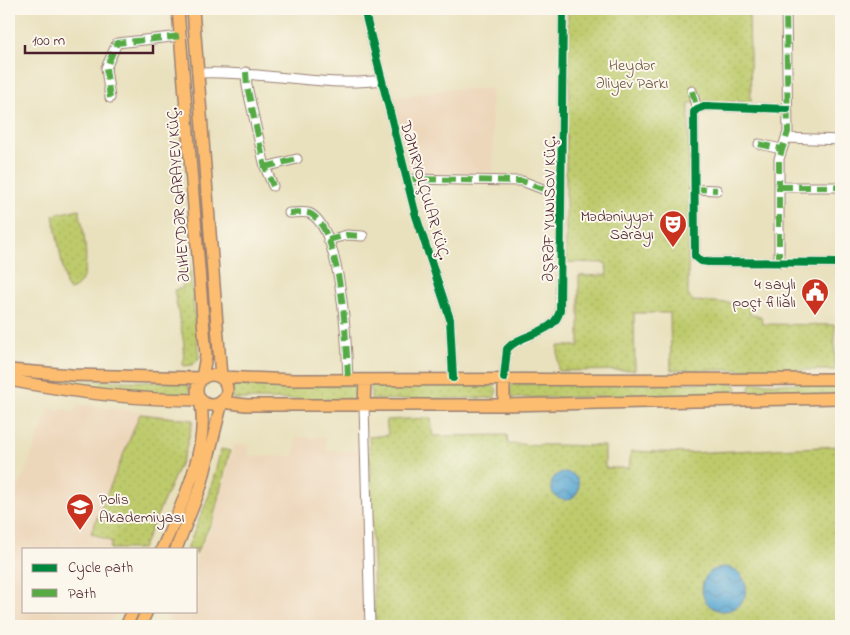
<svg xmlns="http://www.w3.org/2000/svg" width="850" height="635" viewBox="0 0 850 635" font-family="'Indie Flower',sans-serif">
	<defs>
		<pattern id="grass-dots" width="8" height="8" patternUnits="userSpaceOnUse" patternTransform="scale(1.25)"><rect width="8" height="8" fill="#becb6c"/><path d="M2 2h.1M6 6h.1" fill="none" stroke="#a5ae5e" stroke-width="1.8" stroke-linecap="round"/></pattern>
		<pattern id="water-waves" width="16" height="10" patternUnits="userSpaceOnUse" patternTransform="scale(1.25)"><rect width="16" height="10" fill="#57a6d1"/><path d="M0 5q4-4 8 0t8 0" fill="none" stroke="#4a87aa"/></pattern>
	</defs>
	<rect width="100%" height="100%" fill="#fbf7ec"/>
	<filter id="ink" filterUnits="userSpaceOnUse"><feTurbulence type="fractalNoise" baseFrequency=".02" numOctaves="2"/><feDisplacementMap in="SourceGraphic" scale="10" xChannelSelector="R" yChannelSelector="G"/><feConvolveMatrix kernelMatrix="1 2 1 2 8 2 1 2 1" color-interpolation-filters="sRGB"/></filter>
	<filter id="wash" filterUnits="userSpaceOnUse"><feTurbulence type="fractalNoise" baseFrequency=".0096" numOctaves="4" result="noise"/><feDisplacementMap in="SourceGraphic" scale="20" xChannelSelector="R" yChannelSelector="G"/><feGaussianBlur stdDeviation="1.12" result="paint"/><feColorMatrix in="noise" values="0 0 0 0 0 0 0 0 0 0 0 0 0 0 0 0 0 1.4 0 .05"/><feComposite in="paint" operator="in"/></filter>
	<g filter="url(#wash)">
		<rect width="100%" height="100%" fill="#e9e1be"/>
		<path fill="#edd7bb" d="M450,89h41l3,82 -78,4 -7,-10 -16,-67z
			M77,404l119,15 -10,34 -43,96h-119v62h92l-6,15h-101v-113l41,-106 10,4 2,-3 12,4z
			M296,437l29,1 1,13h35l1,26 -4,2v10l5,1 2,136h-199l7,-15h23v-51l19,-40 19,-75h15v11h46z"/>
		<path fill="url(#grass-dots)" stroke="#84754c" d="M568,9h181l2,93 -62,1 -1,192 5,6 57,3v11l11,1 1,8 73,1v45h-164l-1,-57h-36l1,57 -77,1v-25h21v-70l28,-1 -1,-12 -40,-1v-161l3,-3z
			M79,209c4,18 17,75 -9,81l-4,-5 -13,-70z
			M188,248l11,111 -7,6 -9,1 1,-22 -10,-54 9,-2 -6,-39z
			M40,378l147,5 3,7 -3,4 -146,-11z
			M735,383l2,7 -2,5 -223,3 -3,-7 4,-7z
			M752,383l89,1v10l-89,2 -3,-7z
			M233,385h124l1,15 -125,-1z
			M371,385h123l3,6 -3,7 -123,2z
			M140,414l53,6 -8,33 -43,96h-32l2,-7 -21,-9z
			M431,418l2,18 74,-1 1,9 97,2v22h24l2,-17 58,2 152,-7v180h-466l-6,-189 19,-2 -2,-15z
			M221,449l9,2 -17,68 -17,35v-5h-9l22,-54z"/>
		<path fill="url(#water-waves)" stroke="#50627e" d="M551 486a14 14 0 1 1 28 0a14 14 0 1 1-28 0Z
			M702 589a22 22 0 1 1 44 0a22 22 0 1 1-44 0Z"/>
	</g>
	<g filter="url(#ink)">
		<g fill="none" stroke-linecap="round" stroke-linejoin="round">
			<g stroke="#9a8074" stroke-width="11">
				<path id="minor" d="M364,9l52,207 34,103 3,59
					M246,72l1,14 18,81 8,19
					M199,73c60,-3 125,15 182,7
					M692,91l5,18
					M110,98l-4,-30 11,-25 64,-7
					M787,109l-82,-3 -8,3 -3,3 1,144 6,5 7,1 133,1
					M786,138l55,2
					M759,144l22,5
					M265,167l32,-8
					M407,179l115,2 39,15
					M780,187h61
					M694,189l23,1
					M289,213c7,0 17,-2 22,1 31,18 36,132 37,166
					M328,240l19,-5 16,1
					M779,263v-104l9,-27 -2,-123
					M504,378l3,-29c15,-17 48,-14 53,-39l3,-301
					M364,405l6,221"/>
			</g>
			<g stroke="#9a8074" stroke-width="14">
				<path id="major" d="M193,9l28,368 73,3 547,-1
					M9,370l63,5 130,3 4,-22 -28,-347
					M197 390a15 15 0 1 1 30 0a15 15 0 1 1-30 0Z
					M504,378v27
					M9,380c62,12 128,20 191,20 11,46 -19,107 -38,149
					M364,405l1,-25
					M176,549l25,-63 21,-84 24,3h258l337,-7
					M126,626l7,-15
					M140,626l7,-15"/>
			</g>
			<use href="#minor" stroke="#fff" stroke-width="9"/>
			<use href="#major" stroke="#fcbd6f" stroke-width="11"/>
			<path stroke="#57aa44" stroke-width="6" stroke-dasharray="12 6" stroke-linecap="butt" d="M246,72l1,14 18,81 8,19
				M692,91l5,18
				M110,98l-4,-30 11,-25 64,-7
				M759,144l22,5
				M265,167l32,-8
				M407,179l115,2 39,15
				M780,187h61
				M694,189l23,1
				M289,213c7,0 17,-2 22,1 31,18 36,132 37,166
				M328,240l19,-5 16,1
				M779,263v-104l9,-27 -2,-123"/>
			<g stroke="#fbf7ec" stroke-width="11">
				<path id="cycleway" d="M364,9l52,207 34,103 3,59
					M787,109l-82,-3 -8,3 -3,3 1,144 6,5 7,1 133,1
					M504,378l3,-29c15,-17 48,-14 53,-39l3,-301"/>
			</g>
			<use href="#cycleway" stroke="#00873e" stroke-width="8"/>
		</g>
	</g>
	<defs>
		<g id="theatre-pin" transform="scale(1.4375)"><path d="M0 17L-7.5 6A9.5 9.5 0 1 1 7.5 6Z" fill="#c8321e" stroke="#fbf7ec"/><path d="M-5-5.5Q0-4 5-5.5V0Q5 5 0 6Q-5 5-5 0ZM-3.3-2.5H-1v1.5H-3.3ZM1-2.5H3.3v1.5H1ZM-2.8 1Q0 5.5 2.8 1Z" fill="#fff"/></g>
		<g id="civic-pin" transform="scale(1.4375)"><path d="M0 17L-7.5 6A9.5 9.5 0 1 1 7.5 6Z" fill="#c8321e" stroke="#fbf7ec"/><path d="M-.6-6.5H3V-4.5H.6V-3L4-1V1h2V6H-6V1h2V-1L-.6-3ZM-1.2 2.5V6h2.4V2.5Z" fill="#fff"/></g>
		<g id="university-pin" transform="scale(1.4375)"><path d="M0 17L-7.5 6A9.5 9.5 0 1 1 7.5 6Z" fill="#c8321e" stroke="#fbf7ec"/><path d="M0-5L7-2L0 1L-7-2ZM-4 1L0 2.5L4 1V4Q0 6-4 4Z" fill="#fff"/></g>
	</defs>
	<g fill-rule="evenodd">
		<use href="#theatre-pin" x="673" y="224"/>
		<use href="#civic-pin" x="815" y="292"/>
		<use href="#university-pin" x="80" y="507"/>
	</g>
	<g text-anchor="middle" stroke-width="4" stroke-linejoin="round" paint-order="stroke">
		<g font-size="16" fill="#6d533e" stroke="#fbf7ec">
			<text x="632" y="70">Heydər<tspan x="632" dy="18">Əliyev Parkı</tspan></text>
		</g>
		<g font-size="16" fill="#4a1f2b" stroke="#fbf7ec">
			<text transform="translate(426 190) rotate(74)" y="6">DƏMIRYOLÇULAR KÜÇ.</text>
			<text transform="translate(177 195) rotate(-94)" y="6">ƏLIHEYDƏR QARAYEV KÜÇ.</text>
			<text transform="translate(548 209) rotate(-89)" y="6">ƏŞRƏF YUNISOV KÜÇ.</text>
		</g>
		<g font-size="16" fill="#4a1f2b" stroke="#fbf7ec" text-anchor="end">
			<text x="654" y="221">Mədəniyyət<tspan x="654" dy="18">Sarayı</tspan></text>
			<text x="796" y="289">4 saylı<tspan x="796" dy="18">poçt filialı</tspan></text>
			<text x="99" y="504" text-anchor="start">Polis<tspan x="99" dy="18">Akademiyası</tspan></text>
		</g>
	</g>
	<rect width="850" height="635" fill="none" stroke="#fbf7ec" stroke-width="30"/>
	<rect x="22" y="548" width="175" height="65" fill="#fbf7ec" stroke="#b4a19f"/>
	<rect x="32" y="564" width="25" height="8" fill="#00873e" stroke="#b4a19f"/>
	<text x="68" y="572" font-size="15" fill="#4a1f2b">Cycle path</text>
	<rect x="32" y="589" width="25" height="8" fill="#57aa44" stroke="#b4a19f"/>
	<text x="68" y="598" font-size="15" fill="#4a1f2b">Path</text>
	<path d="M25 45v8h128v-8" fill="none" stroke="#4a1f2b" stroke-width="2.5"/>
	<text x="32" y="45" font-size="15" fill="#4a1f2b" stroke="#fbf7ec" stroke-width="4" paint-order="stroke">100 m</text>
</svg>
